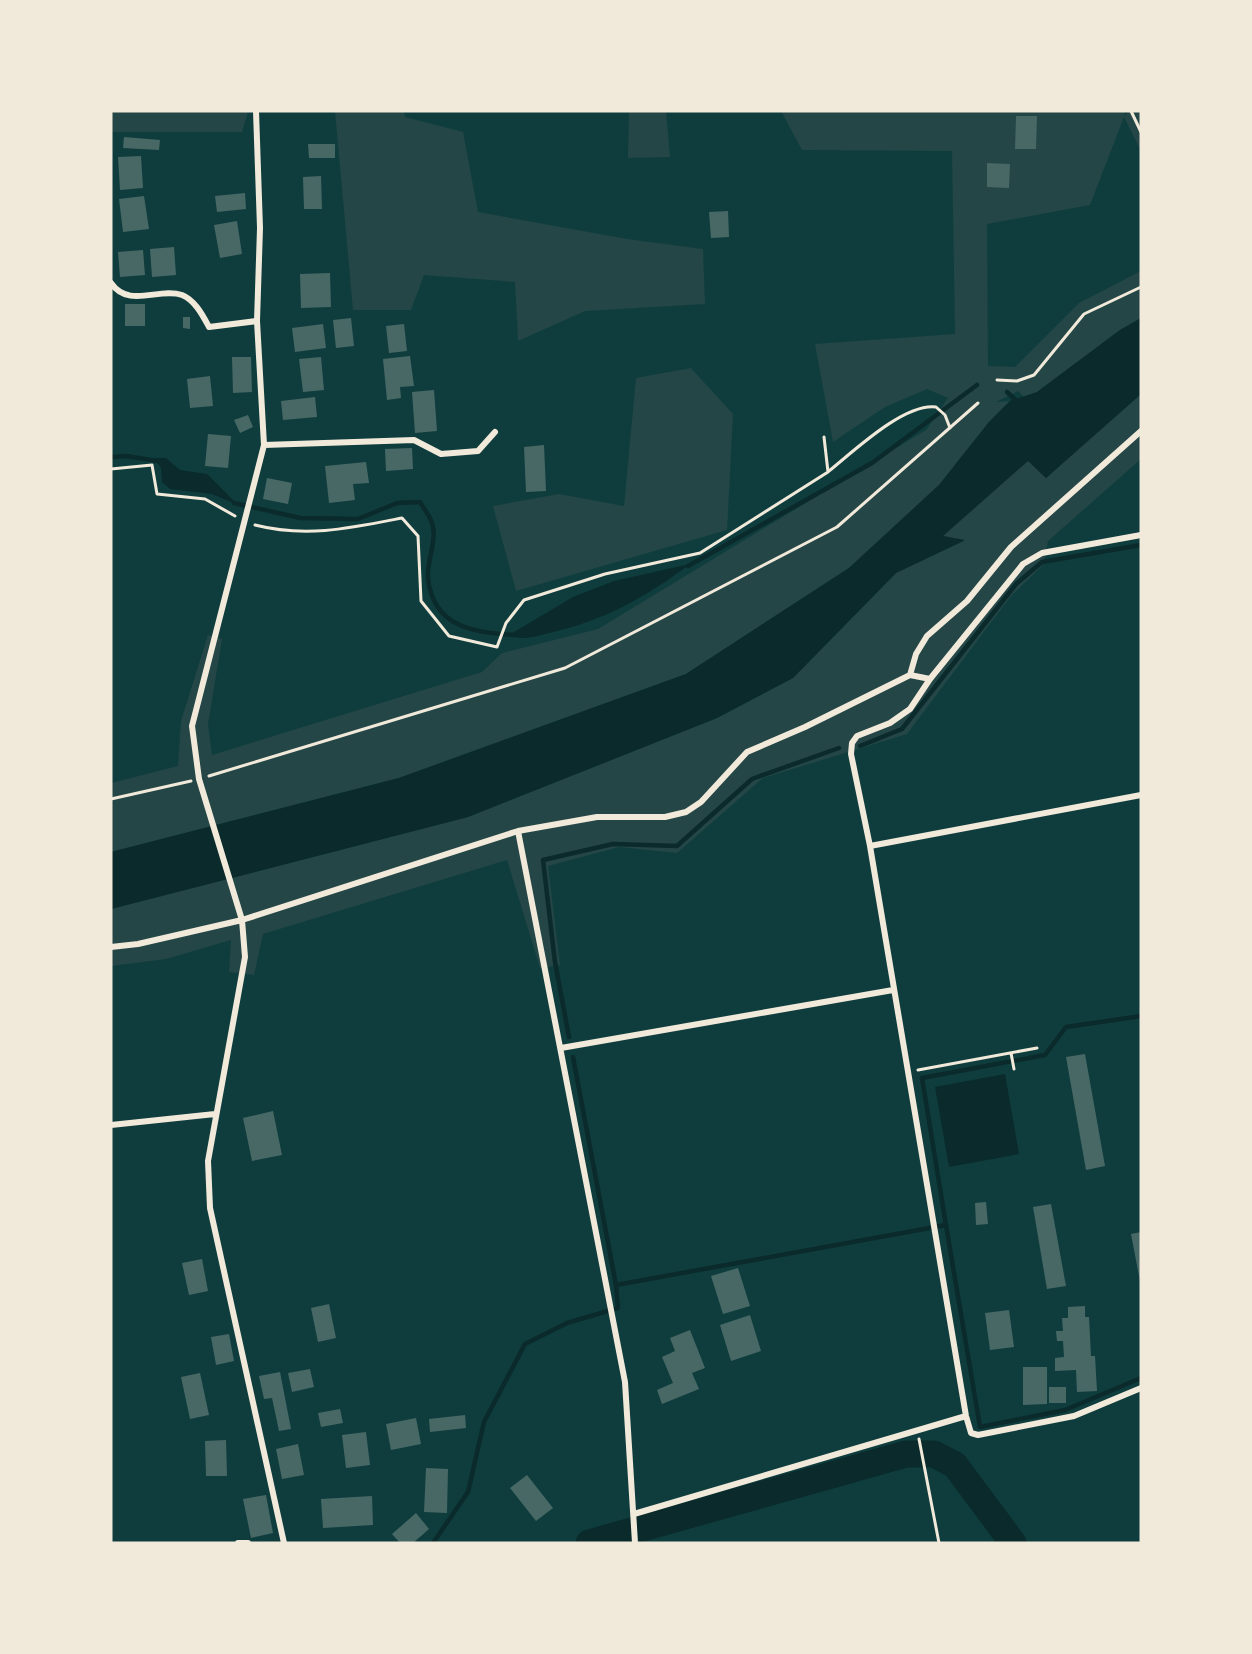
<svg xmlns="http://www.w3.org/2000/svg" width="1252" height="1654" viewBox="0 0 1252 1654" font-family="'Public Sans',sans-serif">
	<rect width="100%" height="100%" fill="#0f3d3e"/>
	<path fill="#244646" d="M111,111h137v1l-6,20h-131z
		M335,111h69l1,6 58,15 15,80 149,27 76,10 2,55 -120,7 -67,30 -3,-59 -91,-7 -13,35h-58z
		M629,111h37l4,46 -42,1z
		M781,111h343l1,4 4,-4h11l1,40 -17,-34 -34,88 -103,19 1,142 27,1 64,-64 62,-32v47l-21,12 -83,62 -13,5 -6,-6 -22,11 14,-1 -21,21 -50,63 -90,83 -163,106 -287,104 -288,74v-69l67,-17 3,-45 27,-86 14,4 -14,85 4,31 270,-83 20,-19 96,-24 328,-199 22,-32 -21,-9 -42,18 -52,35 -18,-98 140,-10 -3,-183 -150,-1z
		M691,368l42,46 -6,116 -211,61 -23,-85 66,-12 65,12 12,-128z
		M1141,394v65l-93,82 -5,24 -32,31 -104,138 -144,44 -86,75 -58,-6 -71,19 12,99 -20,3 -33,-108 -244,74 -9,41 -25,-3 2,-32 -65,19 -55,7v-57l357,-92 249,-99 76,-40 103,-105 68,-32 -22,-5 86,-76 18,18z"/>
	<path fill="#0a2a2b" d="M1141,318v76l-95,84 -18,-17 -85,75 22,4 -69,33 -103,105 -76,40 -249,99 -357,92v-57l288,-74 287,-104 163,-106 90,-83 50,-63 21,-21 27,-9 83,-62z
		M154,458h12l14,12 27,4 31,31 -26,-11 -42,-5 -8,-7 -1,-14z
		M690,564c-46,34 -84,56 -141,69 -15,4 -26,8 -40,2l64,-38 41,-16z
		M1005,1074l14,80 -70,13 -14,-80z"/>
	<g fill="none" stroke-linecap="round" stroke-linejoin="round">
		<path stroke="#0a2a2b" stroke-width="4.5" d="M1007,392l12,11
			M111,457l15,-1 32,5
			M234,503l66,15 58,1 39,-16 23,-1c4,7 10,14 12,21 6,16 -6,39 -4,56 6,49 46,53 85,56
			M688,566l184,-103 105,-78
			M860,746l42,-17 114,-145 26,-22 99,-17
			M569,1037l-14,-75 -12,-102 70,-16 64,2 75,-67 87,-31
			M573,1057l43,228
			M946,1225l34,202 85,-17 76,-32
			M433,1543l35,-51 16,-70 41,-78 42,-21 51,-15 -2,-23 330,-60 -24,-147 123,-23 21,-28 75,-11"/>
		<path stroke="#0a2a2b" stroke-width="27" d="M589,1543l317,-89h28l21,11 58,78"/>
	</g>
	<path fill="#486865" d="M1016,116h21l-1,33h-21z
		M124,137l36,3 -1,10 -36,-2z
		M308,144h27v14h-26z
		M141,156l2,32 -23,2 -2,-33z
		M987,163l23,1 -1,24 -22,-1z
		M321,176l1,33h-18l-1,-32z
		M245,193l1,16 -29,3 -2,-16z
		M144,196l5,33 -26,3 -4,-33z
		M728,211l1,26 -18,1 -2,-26z
		M237,221l5,33 -22,4 -6,-33z
		M174,247l2,28 -24,2 -2,-28z
		M143,250l2,25 -25,2 -2,-25z
		M330,273l1,34 -30,1 -1,-34z
		M125,304h20v22h-20z
		M183,317h7v12l-7,-1z
		M351,318l3,28 -18,2 -3,-28z
		M323,324l3,24 -31,4 -3,-24z
		M404,324l3,27 -18,2 -3,-27z
		M410,356l4,30 -14,1 1,11 -14,2 -4,-41z
		M232,357h19l1,35 -19,1z
		M321,357l3,33 -21,2 -4,-33z
		M210,376l3,30 -23,2 -3,-29z
		M434,390l3,41 -22,2 -3,-41z
		M315,397l2,20 -34,3 -2,-19z
		M248,415l5,12 -13,6 -6,-13z
		M208,434l23,2 -3,32 -23,-2z
		M544,445l2,46 -20,1 -2,-45z
		M412,448l1,21 -27,2 -1,-22z
		M366,462l3,21 -16,1 2,16 -26,3 -4,-37z
		M267,478l25,5 -4,21 -25,-5z
		M1085,1054l20,112 -19,4 -20,-113z
		M273,1111l9,44 -30,6 -9,-43z
		M986,1202l2,22 -12,1 -1,-22z
		M1051,1204l15,82 -19,3 -14,-82z
		M1141,1232v49h-1l-9,-47z
		M202,1259l6,32 -19,4 -7,-32z
		M738,1268l12,38 -27,8 -12,-38z
		M329,1304l7,34 -18,4 -7,-34z
		M1085,1306v11h4l2,39h4l2,35 -20,1 -1,-22 -21,1v-13l9,-1 -1,-16h-6l-1,-10h7l-1,-13h6v-11z
		M1009,1310l5,37 -24,3 -5,-37z
		M750,1315l11,36 -30,10 -11,-36z
		M690,1330l15,38 -13,5 7,16 -37,15 -5,-14 16,-7 -11,-26 13,-6 -5,-13z
		M229,1334l5,27 -18,4 -5,-28z
		M1023,1367h24v37l-24,1z
		M310,1369l4,18 -22,5 -4,-19z
		M280,1372l11,57 -12,2 -7,-33 -8,1 -5,-23z
		M200,1373l9,42 -19,4 -9,-42z
		M1049,1387h17v16h-17z
		M340,1409l3,14 -22,4 -3,-14z
		M465,1415l1,13 -36,4 -1,-13z
		M416,1418l5,26 -30,6 -5,-26z
		M366,1432l4,33 -24,3 -4,-33z
		M226,1440l1,36h-21l-1,-35z
		M298,1444l6,31 -22,4 -6,-30z
		M426,1468l22,1 -1,44 -23,-1z
		M527,1475l26,33 -17,13 -26,-33z
		M266,1495l7,38 -22,5 -8,-39z
		M372,1496l1,29 -50,3 -2,-29z
		M416,1513l13,16 -16,14h-13l-8,-9z"/>
	<g fill="none" stroke-linecap="round" stroke-linejoin="round">
		<path stroke="#f1e9da" stroke-width="3" d="M1131,111l10,21
			M997,380l20,1 17,-6 50,-61 57,-27
			M111,469l41,-4 5,29 48,5 30,17
			M829,471c25,-20 75,-68 107,-64l9,8 5,13
			M255,525c51,13 96,3 147,-7l16,18 3,65 28,35 48,11 9,-24 18,-23 81,-26 95,-21 128,-81 -4,-35
			M209,776l356,-108 272,-141 141,-124
			M111,799l80,-18
			M1011,1053l3,16
			M918,1070l119,-22
			M919,1439l20,104"/>
		<path stroke="#f1e9da" stroke-width="6" d="M256,111l4,117 -3,93 7,124 -72,281 7,53 43,141 3,37 -37,204 2,47 74,335
			M111,283c18,26 48,4 71,12 13,5 21,21 27,32l48,-6
			M264,445l150,-5 27,14 37,-3 17,-19
			M1141,535l-99,18 -19,11 -93,115 -20,30 -20,14 -33,13 -5,7 -1,11 19,92 96,570 5,17 7,2 96,-19 67,-28
			M910,675l20,4
			M518,831l107,551 10,161
			M870,846l271,-51
			M111,947l27,-3 104,-24 276,-89 79,-14h68l21,-5 15,-10 46,-50 58,-25 105,-52 6,-21 11,-18 40,-35 44,-54 130,-116
			M561,1048l332,-58
			M111,1125l104,-11
			M634,1514l332,-98
			M238,1543h10"/>
	</g>
	<rect width="1252" height="1654" fill="none" stroke="#f1e9da" stroke-width="225"/>
</svg>
